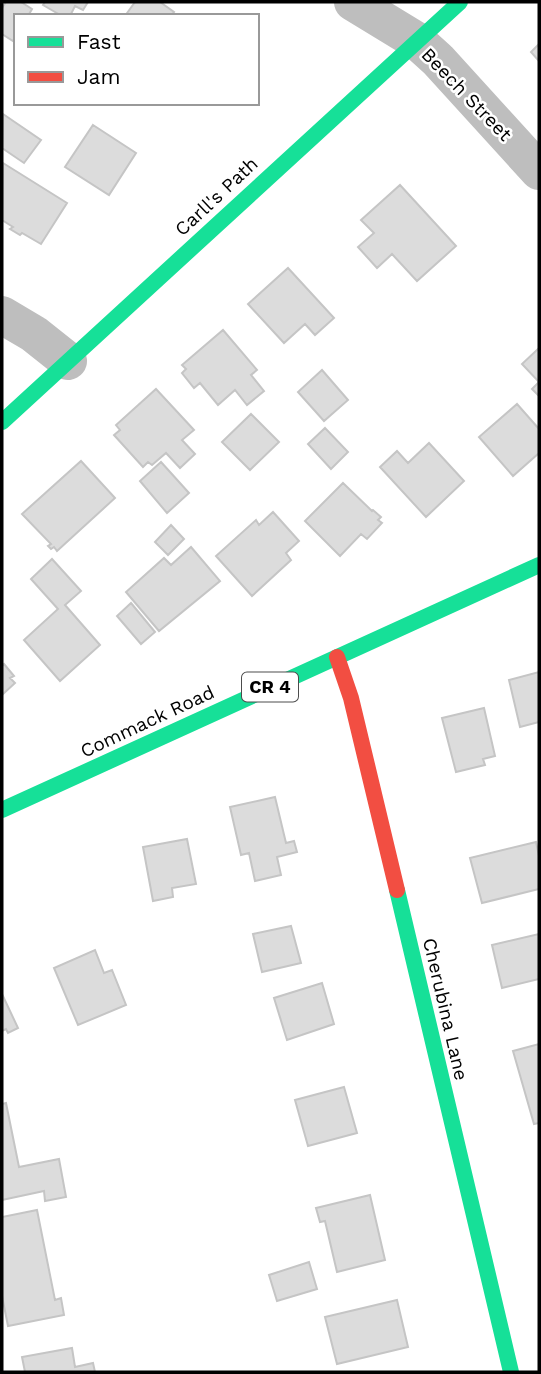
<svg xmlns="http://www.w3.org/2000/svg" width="541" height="1374" viewBox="0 0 541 1374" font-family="'Work Sans',sans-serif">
	<rect width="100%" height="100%" fill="#fff"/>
	<path fill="#dcdcdc" stroke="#c5c5c5" stroke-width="2" d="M6,2h15l11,7 -4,7h-12v20l-3,5 -11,-7v-26z
		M45,2h43l-5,8 -8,-4 -5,10h-8l-19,-11z
		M135,2h25l14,10 -3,4h-46z
		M539,44v17l-8,-9z
		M3,114l38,26 -17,23 -22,-15z
		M93,125l43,28 -27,42 -44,-28z
		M3,163l64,40 -26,41 -19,-11 -2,2 -10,-6 3,-2 -11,-7z
		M400,185l56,61 -39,35 -25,-27 -15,14 -19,-21 16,-14 -13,-13z
		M288,268l46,50 -19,17 -10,-11 -21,19 -36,-39z
		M223,330l34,40 -6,5 13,16 -17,14 -12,-15 -17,15 -18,-22 -6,5 -12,-15 4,-4 -4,-4z
		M539,348v34l-17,-18z
		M322,370l26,30 -24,21 -26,-29z
		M539,382v14l-7,-7z
		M156,389l38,41 -12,10 13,14 -15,14 -14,-15 -14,12 -4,-3 -5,5 -29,-32 6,-5 -4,-5z
		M517,404l22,25v24l-26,23 -34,-39z
		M251,414l28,28 -29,28 -28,-28z
		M325,428l23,24 -17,17 -23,-25z
		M429,443l35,38 -38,36 -46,-50 17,-16 11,12z
		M81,461l34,37 -58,53 -3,-4 -3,2 -3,-3 3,-2 -29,-30z
		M161,462l28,31 -22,20 -27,-32z
		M343,483l29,28 1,-1 8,7 -3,3 4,3 -15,16 -6,-5 -21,22 -35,-35z
		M273,512l26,29 -13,12 5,7 -39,36 -36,-40 40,-36 3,5z
		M171,525l13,14 -16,16 -13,-13z
		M191,547l29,34 -61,50 -33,-39 38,-34 7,7z
		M52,559l29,32 -16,14 35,40 -40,36 -36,-41 34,-31 -27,-30z
		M131,603l24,29 -14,12 -24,-28z
		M4,664l10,12 -4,2 5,5 -13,12v-29z
		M539,672v50l-19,5 -11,-47z
		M484,708l11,48 -12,3 2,6 -29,7 -14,-54z
		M275,797l11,46 8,-2 3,11 -20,5 4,18 -26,6 -6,-28 -8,2 -11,-48z
		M187,839l9,45 -24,4 1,9 -20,4 -10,-54z
		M536,842l3,14v33l-57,14 -12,-45z
		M291,926l10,37 -39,9 -9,-38z
		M539,934v45l-37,9 -10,-43z
		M95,950l9,23 8,-3 14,35 -48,20 -24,-57z
		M322,983l12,41 -47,16 -13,-42z
		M2,994l16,34 -10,5 -2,-4 -4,2z
		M539,1044v79l-5,1 -21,-73z
		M344,1087l13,46 -49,13 -13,-46z
		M6,1103l13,64 40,-8 7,38 -21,4 -1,-10 -42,9v-96z
		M370,1195l15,65 -48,12 -12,-51 -5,1 -4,-14z
		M37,1210l18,90 6,-2 3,17 -56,11 -6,-30v-79z
		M309,1262l8,27 -40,12 -8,-26z
		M397,1300l11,47 -71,17 -12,-47z
		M72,1348l3,19 18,-4 2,9h-70l-3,-15z"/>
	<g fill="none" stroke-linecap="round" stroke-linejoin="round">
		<path stroke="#bebebe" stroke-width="38" d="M353,2l64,39 21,19 101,111
			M2,315l32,19 34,27"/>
		<path stroke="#16e098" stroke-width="16" d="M2,422l458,-420
			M2,810l537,-245
			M397,890l114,482"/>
		<path stroke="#f24e42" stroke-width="16" d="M337,657l14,41 46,192"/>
	</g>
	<g text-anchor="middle" stroke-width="5" stroke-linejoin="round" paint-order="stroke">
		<rect fill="#fff" stroke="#4c4c4c" stroke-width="2" x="242" y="672.5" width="56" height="29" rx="5"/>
		<g font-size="18" font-weight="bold" fill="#000">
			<text x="270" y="693">CR 4</text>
		</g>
		<g font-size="19" fill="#000" stroke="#fff">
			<text transform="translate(467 94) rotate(46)" y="7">Beech Street</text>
			<text transform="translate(216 196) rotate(-43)" y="7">Carll's Path</text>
			<text transform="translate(147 721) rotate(-25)" y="7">Commack Road</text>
			<text transform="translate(446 1009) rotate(77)" y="7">Cherubina Lane</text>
		</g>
	</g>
	<rect width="541" height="1374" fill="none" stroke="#000000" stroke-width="7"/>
	<rect x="14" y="14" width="245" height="91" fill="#ffffff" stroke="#999999" stroke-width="2"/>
	<rect x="28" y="37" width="35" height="10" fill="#16e098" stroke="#999999" stroke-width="2"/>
	<text x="77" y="49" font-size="21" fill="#000000">Fast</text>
	<rect x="28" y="72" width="35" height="10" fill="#f24e42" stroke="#999999" stroke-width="2"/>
	<text x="77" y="84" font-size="21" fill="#000000">Jam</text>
</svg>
